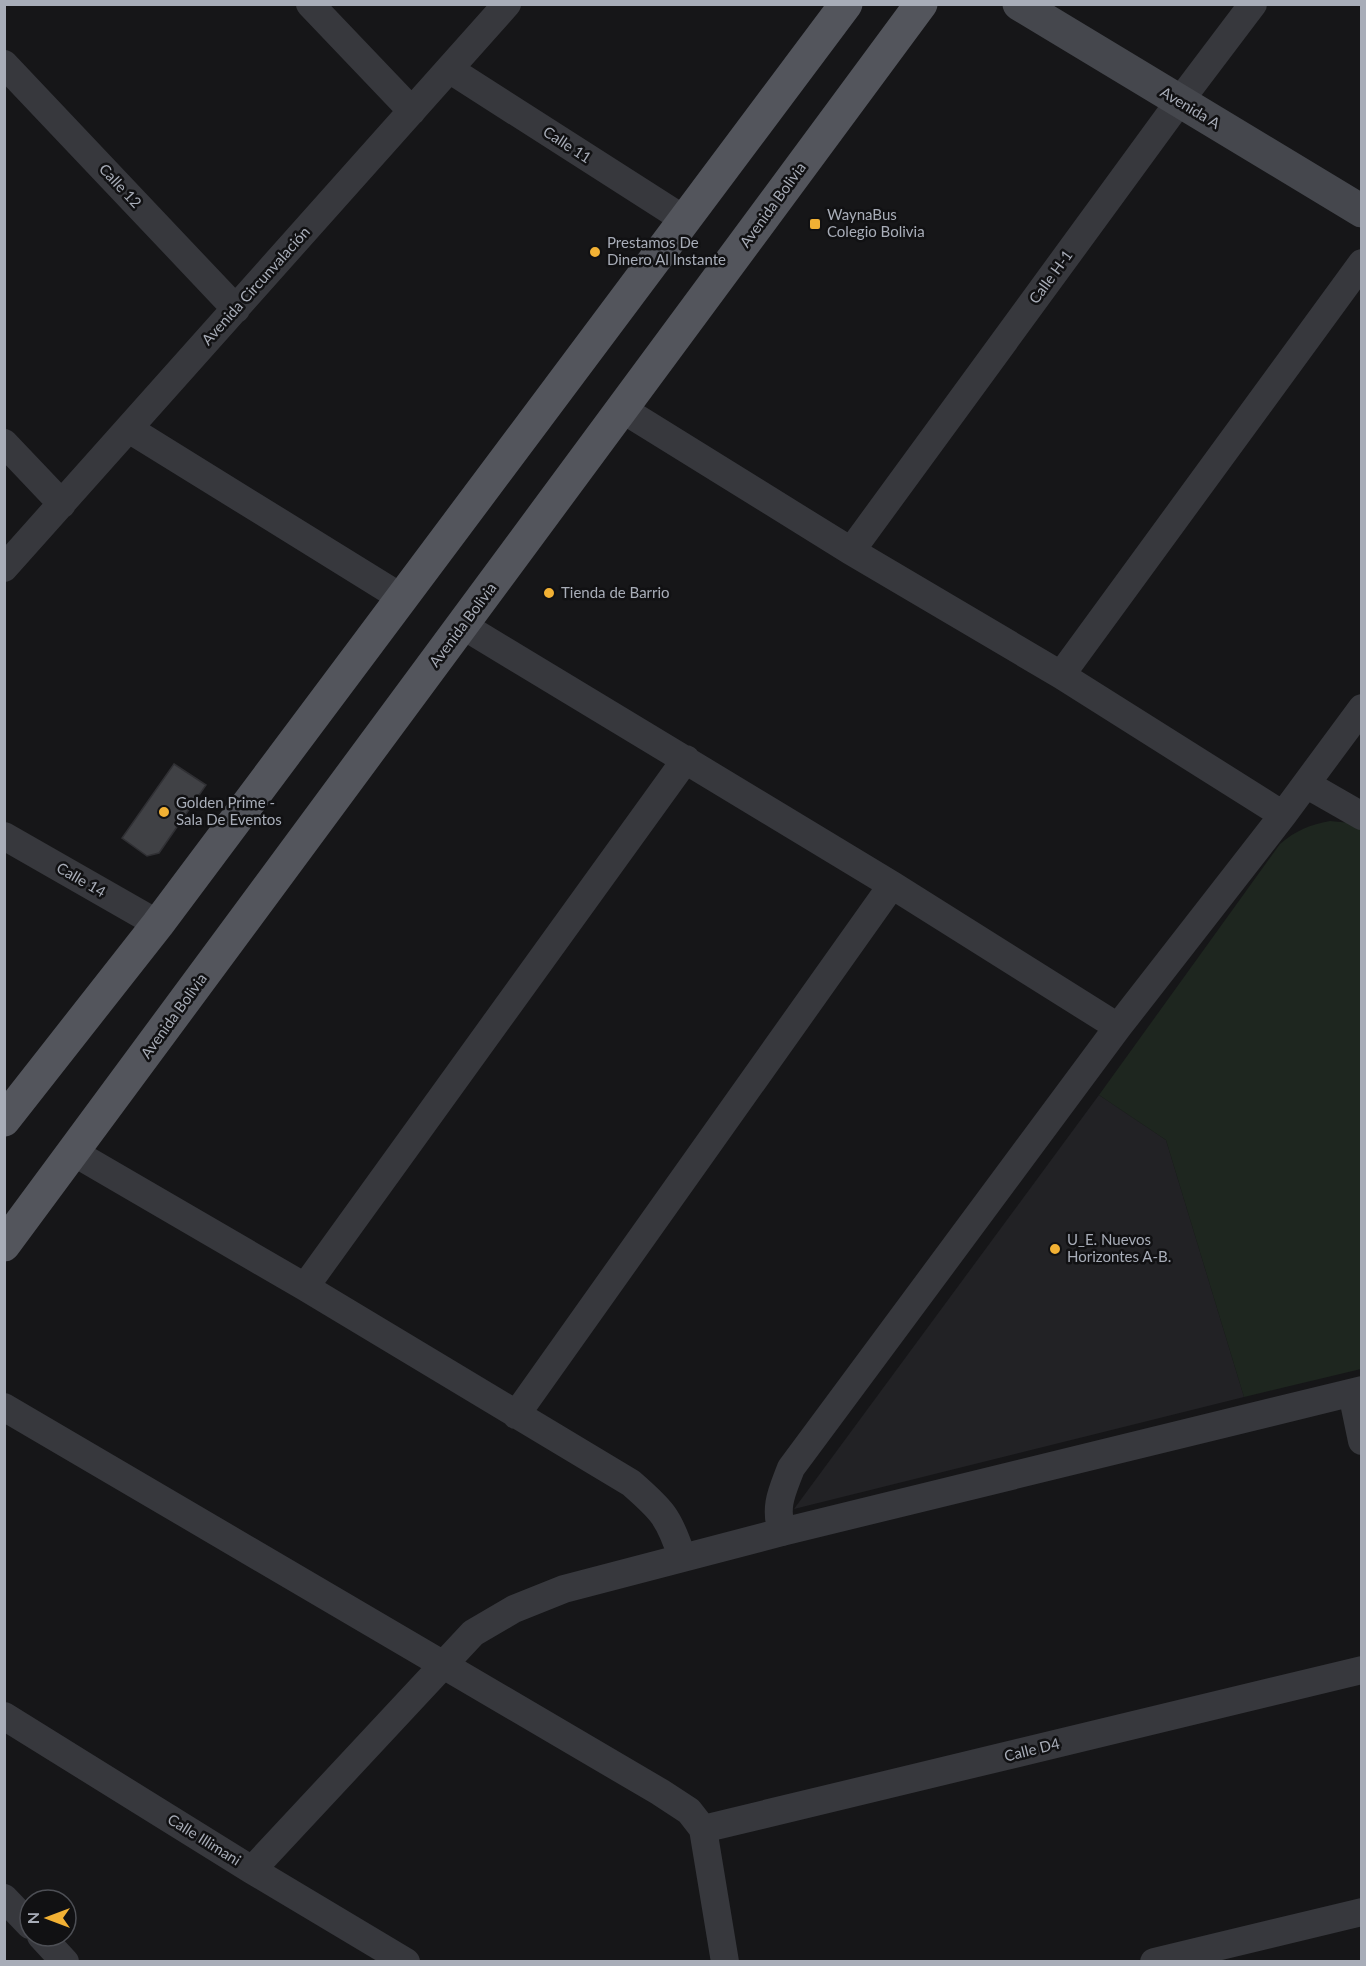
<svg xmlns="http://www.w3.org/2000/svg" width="1366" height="1966" viewBox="0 0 1366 1966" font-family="Lato,sans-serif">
	<rect width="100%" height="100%" fill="#161618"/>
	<path fill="#222225" d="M1099,1095l67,45 78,257 -450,112z"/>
	<path fill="#1e261f" d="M1330,821l31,3v545l-117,28 -78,-257 -67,-45 181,-251c16,-14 30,-19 50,-23z"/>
	<path fill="#404145" stroke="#303034" stroke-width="1.5" d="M174,764l32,21 -47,68 -12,3 -25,-18z"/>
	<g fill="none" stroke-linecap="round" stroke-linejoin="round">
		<path stroke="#37383d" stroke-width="28" d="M310,4l102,107
			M4,64l232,245
			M449,69l236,151
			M622,409l229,142 210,124 222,140
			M129,429l273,169
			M4,443l58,61
			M851,551l328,-449 74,-98
			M4,568l503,-564
			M462,625l430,260 226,142
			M1061,675l301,-412
			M1306,784l56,32
			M4,836l154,88
			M73,1152l232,135 326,196c31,27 38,34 51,74
			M305,1287l381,-528
			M1352,1393l10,48
			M4,1407l656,385 29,19 14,18 22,133
			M516,1415l376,-530
			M782,1532c-8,-26 0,-40 9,-64l327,-441 165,-212 79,-107
			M4,1716l248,154 154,92
			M703,1829l659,-159
			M252,1870l221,-237 41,-24 50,-20 218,-57 580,-142
			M4,1898l26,27
			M41,1936l24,26
			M1154,1962l208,-50"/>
		<path stroke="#45474d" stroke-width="33" d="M1019,4l343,207"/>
		<path stroke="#53555c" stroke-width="33" d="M4,1120l154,-196 688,-920
			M4,1245l917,-1241"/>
	</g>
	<g fill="#f2b134" stroke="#111113" stroke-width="2">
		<rect x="809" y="218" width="12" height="12" rx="3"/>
		<circle cx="595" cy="252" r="6"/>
		<circle cx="549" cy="593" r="6"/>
		<circle cx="164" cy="812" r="6"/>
		<circle cx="1055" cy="1249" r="6"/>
	</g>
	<g text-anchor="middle" stroke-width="5" stroke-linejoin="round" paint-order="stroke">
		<g font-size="15" fill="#a8adb8" stroke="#111113">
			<text transform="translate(1190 108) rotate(31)" y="5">Avenida A</text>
			<text transform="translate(567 145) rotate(33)" y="5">Calle 11</text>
			<text transform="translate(120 186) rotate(47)" y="5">Calle 12</text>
			<text transform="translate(773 205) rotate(-54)" y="5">Avenida Bolivia</text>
			<text transform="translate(1051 277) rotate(-54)" y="5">Calle H-1</text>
			<text transform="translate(256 286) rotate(-48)" y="5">Avenida Circunvalación</text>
			<text transform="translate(463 625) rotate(-53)" y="5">Avenida Bolivia</text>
			<text transform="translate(81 880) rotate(30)" y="5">Calle 14</text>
			<text transform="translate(174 1016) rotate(-54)" y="5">Avenida Bolivia</text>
			<text transform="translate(1032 1750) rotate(-14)" y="5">Calle D4</text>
			<text transform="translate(204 1840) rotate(32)" y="5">Calle Illimani</text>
		</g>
		<g font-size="15" fill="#a8adb8" stroke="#111113" text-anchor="start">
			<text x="827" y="220">WaynaBus<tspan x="827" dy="17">Colegio Bolivia</tspan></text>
			<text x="607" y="248">Prestamos De<tspan x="607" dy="17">Dinero Al Instante</tspan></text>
			<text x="561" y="598">Tienda de Barrio</text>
			<text x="176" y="808">Golden Prime -<tspan x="176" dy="17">Sala De Eventos</tspan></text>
			<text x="1067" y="1245">U_E. Nuevos<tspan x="1067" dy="17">Horizontes A-B.</tspan></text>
		</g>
	</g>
	<rect width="1366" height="1966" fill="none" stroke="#a8adb8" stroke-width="12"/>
	<g transform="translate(48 1918) rotate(270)"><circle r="28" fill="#111113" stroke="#4d4f55" stroke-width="1.5"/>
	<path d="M0-4.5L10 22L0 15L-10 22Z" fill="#f2b134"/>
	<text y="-9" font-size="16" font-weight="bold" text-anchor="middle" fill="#a8adb8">N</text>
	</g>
</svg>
